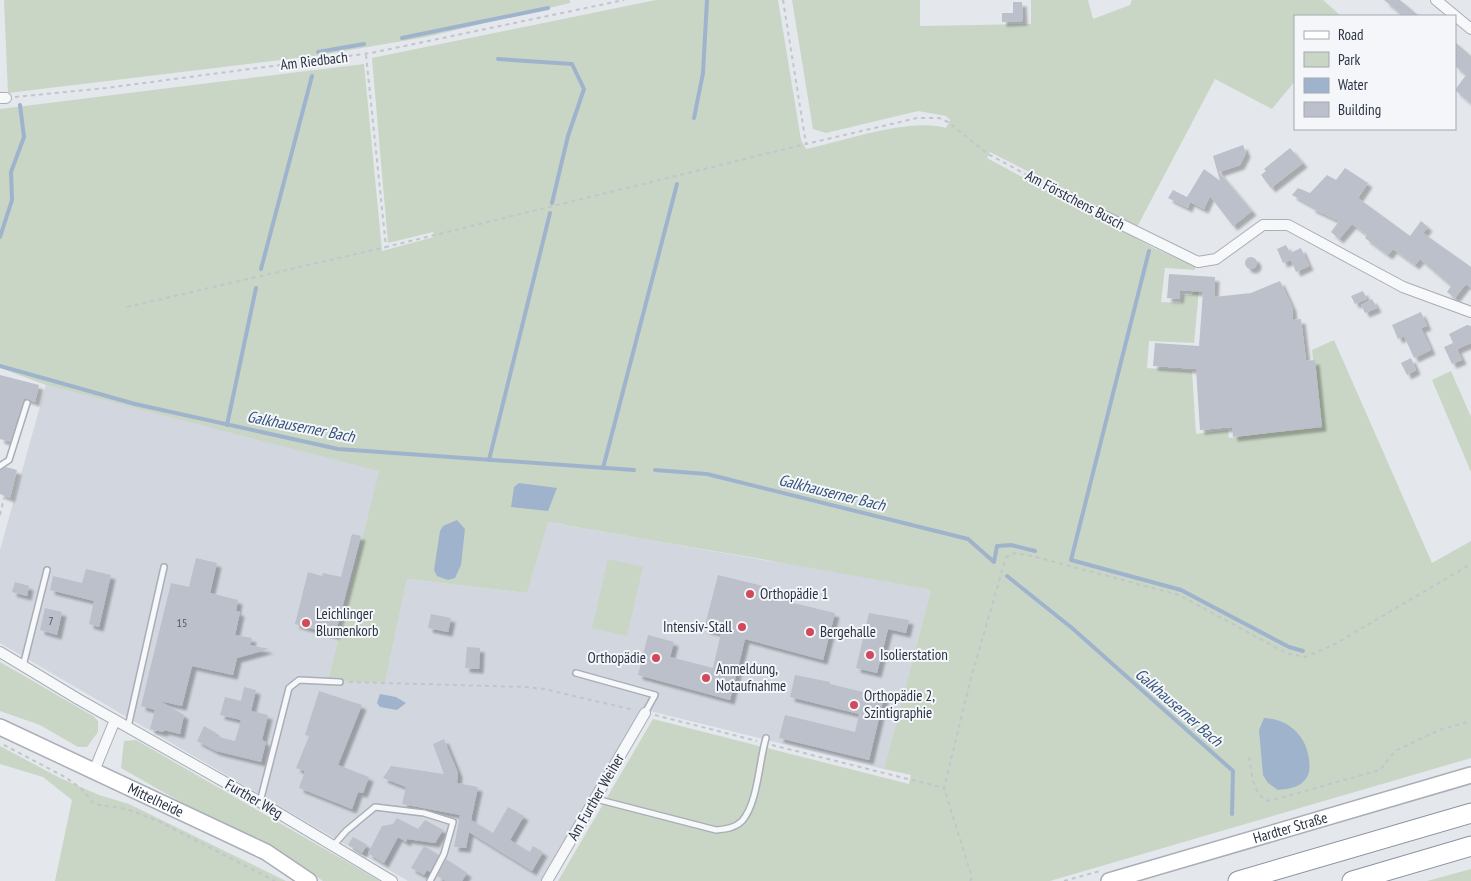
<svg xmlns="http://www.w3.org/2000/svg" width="1471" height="881" viewBox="0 0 1471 881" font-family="'PT Sans Narrow',sans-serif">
	<defs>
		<filter id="shadow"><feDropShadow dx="4.5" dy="4.5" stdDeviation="1" flood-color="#0004"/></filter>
	</defs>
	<rect width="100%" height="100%" fill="#e4e7ec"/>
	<path fill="#d2d6de" d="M46,385l334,85 -52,211 57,2 22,-104 120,14 20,-71 216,38 50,7 118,23 -47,179 -242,-60 -101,172h-133l-408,-238v-93z"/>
	<path fill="#c9d6c5" d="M4,0h566v3l-144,34 -105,18 -313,38z
		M656,0h122l23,140 5,9c37,-8 105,-32 140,-21l4,-8 -4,-4 -28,-5 -92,22 -13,-4 -21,-129h128v26l111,-2v-24h57l5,19 37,-14 2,-5h191l18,16h-46v65l-23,28 -57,-30 -78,148 -147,-75 -3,6 167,90 41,18v4l-30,-2 -4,34 20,1 2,-8h9l2,-6 5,1 -5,53 -45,-2 -2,27 45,3 4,63 32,-4 1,8 92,-12 -9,-76 22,-10 98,223 39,-22v217l-421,123h-492l95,-162 256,65 2,-9 -27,-6 47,-179c-128,-25 -256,-45 -383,-68l-21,71 -120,-14 -22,104 -57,-2 51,-210 -333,-86 -46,-17v-259l364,-45 18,187 52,-14 -1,-5 -45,11 -16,-185z
		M1451,371l20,46v55l-39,-92z
		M608,559l35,8 -16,69 -35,-8z
		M0,662l93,54 5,5v11l-11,15h-9l-38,-22 -40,-14z
		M136,740l244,141h-57l-41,-28 -80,-39 -81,-46 3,-27z
		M0,746l60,32 39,17 30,9 157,77h-231l17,-81 -29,-23 -43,-13z
		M1471,869v12h-44z"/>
	<path fill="#9fb4cc" d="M519,483l38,5 -9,23 -37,-4 3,-20z
		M457,520l8,9 -4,36 -6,13 -7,2 -11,-4 -3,-6 6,-39 3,-5z
		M380,694l16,3 10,6 -9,7 -17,-3 -3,-4z
		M1264,718c24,1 42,17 45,41 1,8 1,16 -5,22 -6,7 -17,8 -26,9l-10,-7 -5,-8 -4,-45z"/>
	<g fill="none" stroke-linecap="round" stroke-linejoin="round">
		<path stroke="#9fb4cc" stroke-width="4" d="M402,38l146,-30
			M318,52l46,-8
			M498,59l74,5 12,25 -16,47 -16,67
			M694,118l9,-45 4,-73
			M0,237l12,-37 -1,-28 13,-35 -4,-32
			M1149,251l-78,309 110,30 108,57 14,4
			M261,269l51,-193
			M0,366l135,38 203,45 296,21
			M227,425l29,-137
			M489,460l61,-247
			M603,468l74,-284
			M655,470l52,4 261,65 26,23
			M994,562l3,-16 14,-1 24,6
			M1007,576l65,52 161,143 -1,43"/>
	</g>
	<path fill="#bbc0ca" filter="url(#shadow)" d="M1384,0h16l19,16h-16z
		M1013,2h9l1,19 -21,1v-9h11z
		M1455,42l16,14v48l-16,-14 11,-15 -11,-9z
		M1243,145l3,8 -6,12 -21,7 33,39 -19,15 -23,-30 -6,13 -14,-7 -2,6 -20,-10 5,-8 14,7 17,-28 16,12 -7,-25z
		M1290,148l13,15 -32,25 -10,-13 5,-4 -2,-2z
		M1345,168l23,15 -10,15 52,38 11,-15 7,6 -5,6 48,34v21l-5,-4 -11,14 -8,-6 4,-6 -31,-27 -5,6 -22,-16 -5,6 -23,-17 2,-3 -15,-11 -13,15 -8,-7 8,-11 -28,-13 1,-2 -20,-11 6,-7 12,5 17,-18 9,5z
		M1286,245l4,8 11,-5 8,18 -13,6 -5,-12 -8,3 -6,-14z
		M1245 263a6 6 0 1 1 12 0a6 6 0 1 1-12 0Z
		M1169,274l46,3 -1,20 37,-4 29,-12 12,26 1,13 8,-1 5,42 9,-1 7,67 -89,10 -1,-10 -32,3 -4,-61 -43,-3 2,-23 44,3 4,-54 -23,-2 -1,9 -12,-1z
		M1363,291l4,8 -12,5 -4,-8z
		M1372,299l5,9 -12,5 -4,-8z
		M1421,312l6,14 -6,2 10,22 -17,8 -10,-22 -6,3 -6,-14z
		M1467,325l4,1v17l-14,6 5,11 -10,4 -8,-17 9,-4 -4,-9z
		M1411,358l5,12 -9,5 -6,-12z
		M0,375l39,10 -4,17 -11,-4 -14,44 -10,-3z
		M6,467l11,3 -7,28 -10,-4v-24z
		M352,534l9,2 -26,99 -40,-11 13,-52 14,4 1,-3 18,4z
		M196,558l21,5 -7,30 28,7 -2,11 4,1 -5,23 17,3 -2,7 19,4 -32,9 -4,17 -41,-9 -10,40 -22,-5 24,14 -4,19 -16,-4 -1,2 -13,-3 5,-19 -14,-4 30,-123 18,4z
		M86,569l25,6 -12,52 -10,-3 5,-23 -44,-11 3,-14 29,7z
		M718,575l69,17 -2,9 50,12 -12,47 -78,-21 -15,61 -92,-25 10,-40 26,7 -4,15 43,11 8,-35 -17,-4z
		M15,582l14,4 -2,10 -15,-4z
		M45,608l17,4 -5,23 -17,-5z
		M869,613l40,7 -3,13 -18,-4 -11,44 -21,-5z
		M431,614l20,4 -3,14 -20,-4z
		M467,647l13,1 -1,21 -14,-1z
		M795,675l35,7v2l54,13 -15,63 -90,-22 6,-23 70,17 4,-18 -69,-17z
		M244,687l12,3 -5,21 17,4 -6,25 4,2 -5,20 -45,-11 -19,-10 7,-15 12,7 -1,3 20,5 6,-21 -21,-5 5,-18 16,4z
		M319,691l43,14 -24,60 31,12 -6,16 -5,-1 -6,17 -53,-21 6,-17 -9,-3 13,-32 -4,-1z
		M444,739l14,34 -1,10 21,4 -7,33 22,13 15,-26 16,9 -14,24 20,12 3,-6 10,6 -11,19 -63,-39 -3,16 -12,-1 6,-32 -58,-11 4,-17 -23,-9 8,-12 53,8 -11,-30z
		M397,818l21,11 7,-9 18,10 -8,13 -28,-4 -1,3 -8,-5 -14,26 -16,-10 14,-27 11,-2z
		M353,837l14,8 -5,8 -14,-8z
		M424,846l15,9 -9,17 -3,-2 -3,5 -13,-7z
		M446,859l21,14 -5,8h-16l-9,-5z"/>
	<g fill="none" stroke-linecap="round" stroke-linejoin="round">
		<g stroke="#a9aeb7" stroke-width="8">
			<path id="service" d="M0,466l9,-6 18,-57
				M23,666l24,-96
				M576,673l79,22 -10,18
				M128,727l36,-160
				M596,799l120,31c10,-1 19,-2 26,-9 16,-18 17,-60 24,-83
				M260,802l29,-114 10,-8 41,2
				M333,846l13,-15 29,-24 49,6 29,9 -9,32 -14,27"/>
		</g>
		<g stroke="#a9aeb7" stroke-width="12">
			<path id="minor" d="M1436,0l35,29
				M0,98h6
				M1096,212l102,50 18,-3 47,-34h25l115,62 68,25
				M0,652l78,47 182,103 132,79
				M94,771l21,-51
				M547,881l98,-168"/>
		</g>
		<g stroke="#a9aeb7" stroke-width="18">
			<g id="secondary">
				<path id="s1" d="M0,727l266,125 43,29"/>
				<path id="s2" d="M1109,881l362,-106"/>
			</g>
		</g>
		<g stroke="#8b94a3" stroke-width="21">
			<path id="motorway" d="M1238,881l233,-68
				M1352,881l119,-35"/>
		</g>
		<path stroke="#c2c5cb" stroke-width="2" stroke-dasharray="4 4" stroke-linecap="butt" d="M783,0l23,144 111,-26h22l9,4 40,32 99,53
			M366,55l20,192 420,-103
			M15,97l91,-9 265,-35 253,-53
			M127,307l259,-60
			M0,515l4,-17
			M349,682l177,5 18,2 90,21
			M655,715l102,26
			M4,745l61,32 17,12 12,15 33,5 31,12 117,60
			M772,745l172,43
			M1249,757c3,15 3,38 20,44l111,-31 15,-19 44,-21 32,-9
			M970,881l2,-4 -28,-89 27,-110 35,-121 9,-4 17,3 147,39 107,58 19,4 28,-12 138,-81
			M1064,881l36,-10"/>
		<use href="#service" stroke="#f7f8fa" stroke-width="5"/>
		<use href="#minor" stroke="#f7f8fa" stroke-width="10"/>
		<use href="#secondary" stroke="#fff" stroke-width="15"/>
		<use href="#motorway" stroke="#fff" stroke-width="19"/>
	</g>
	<g fill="#d1495b" stroke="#f4f6f9" stroke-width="2">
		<circle cx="750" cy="594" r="5"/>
		<circle cx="306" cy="623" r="5"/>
		<circle cx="742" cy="627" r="5"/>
		<circle cx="810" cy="632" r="5"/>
		<circle cx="870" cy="655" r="5"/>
		<circle cx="656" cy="658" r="5"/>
		<circle cx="706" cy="678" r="5"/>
		<circle cx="854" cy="705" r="5"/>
	</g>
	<g text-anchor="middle" stroke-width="4" stroke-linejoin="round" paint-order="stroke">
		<g font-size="12" fill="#4f5766">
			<text x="51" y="625">7</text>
			<text x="182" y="627">15</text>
		</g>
		<g font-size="15" fill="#2b3445" stroke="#f4f6f9">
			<text transform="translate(314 61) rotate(-7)" y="5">Am Riedbach</text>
			<text transform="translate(1075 200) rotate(28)" y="5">Am Förstchens Busch</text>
			<text transform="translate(596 797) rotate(-60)" y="5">Am Further Weiher</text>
			<text transform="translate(254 799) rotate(30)" y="5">Further Weg</text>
			<text dy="5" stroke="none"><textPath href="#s1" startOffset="172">Mittelheide</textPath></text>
			<text dy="5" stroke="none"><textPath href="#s2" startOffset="189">Hardter Straße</textPath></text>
		</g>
		<g font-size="15" fill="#2b3445" stroke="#f4f6f9" text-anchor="start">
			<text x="760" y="599">Orthopädie 1</text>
			<text x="316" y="619">Leichlinger<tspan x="316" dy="17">Blumenkorb</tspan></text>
			<text x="732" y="632" text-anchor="end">Intensiv-Stall</text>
			<text x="820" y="637">Bergehalle</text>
			<text x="880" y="660">Isolierstation</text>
			<text x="646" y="663" text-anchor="end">Orthopädie</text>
			<text x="716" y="674">Anmeldung,<tspan x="716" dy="17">Notaufnahme</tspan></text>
			<text x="864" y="701">Orthopädie 2,<tspan x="864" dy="17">Szintigraphie</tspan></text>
		</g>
		<g font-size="16" font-style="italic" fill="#34527a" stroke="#f4f6f9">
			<text transform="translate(301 426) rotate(11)" y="6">Galkhauserner Bach</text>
			<text transform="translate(832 492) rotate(14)" y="6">Galkhauserner Bach</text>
			<text transform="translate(1179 707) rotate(41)" y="6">Galkhauserner Bach</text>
		</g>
	</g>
	<rect x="1294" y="15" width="162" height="115" fill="#f4f6f9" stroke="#a4a8b1"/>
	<rect x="1304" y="31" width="25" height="8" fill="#ffffff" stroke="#a4a8b1"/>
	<text x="1338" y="40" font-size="15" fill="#2b3445">Road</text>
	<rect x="1304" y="52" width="25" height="15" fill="#c9d6c5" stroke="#a4a8b1"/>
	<text x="1338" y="65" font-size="15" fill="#2b3445">Park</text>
	<rect x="1304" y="78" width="25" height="15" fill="#9fb4cc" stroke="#a4a8b1"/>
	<text x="1338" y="90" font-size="15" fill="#2b3445">Water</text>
	<rect x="1304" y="102" width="25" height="15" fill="#bbc0ca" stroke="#a4a8b1"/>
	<text x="1338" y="115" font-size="15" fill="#2b3445">Building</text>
</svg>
